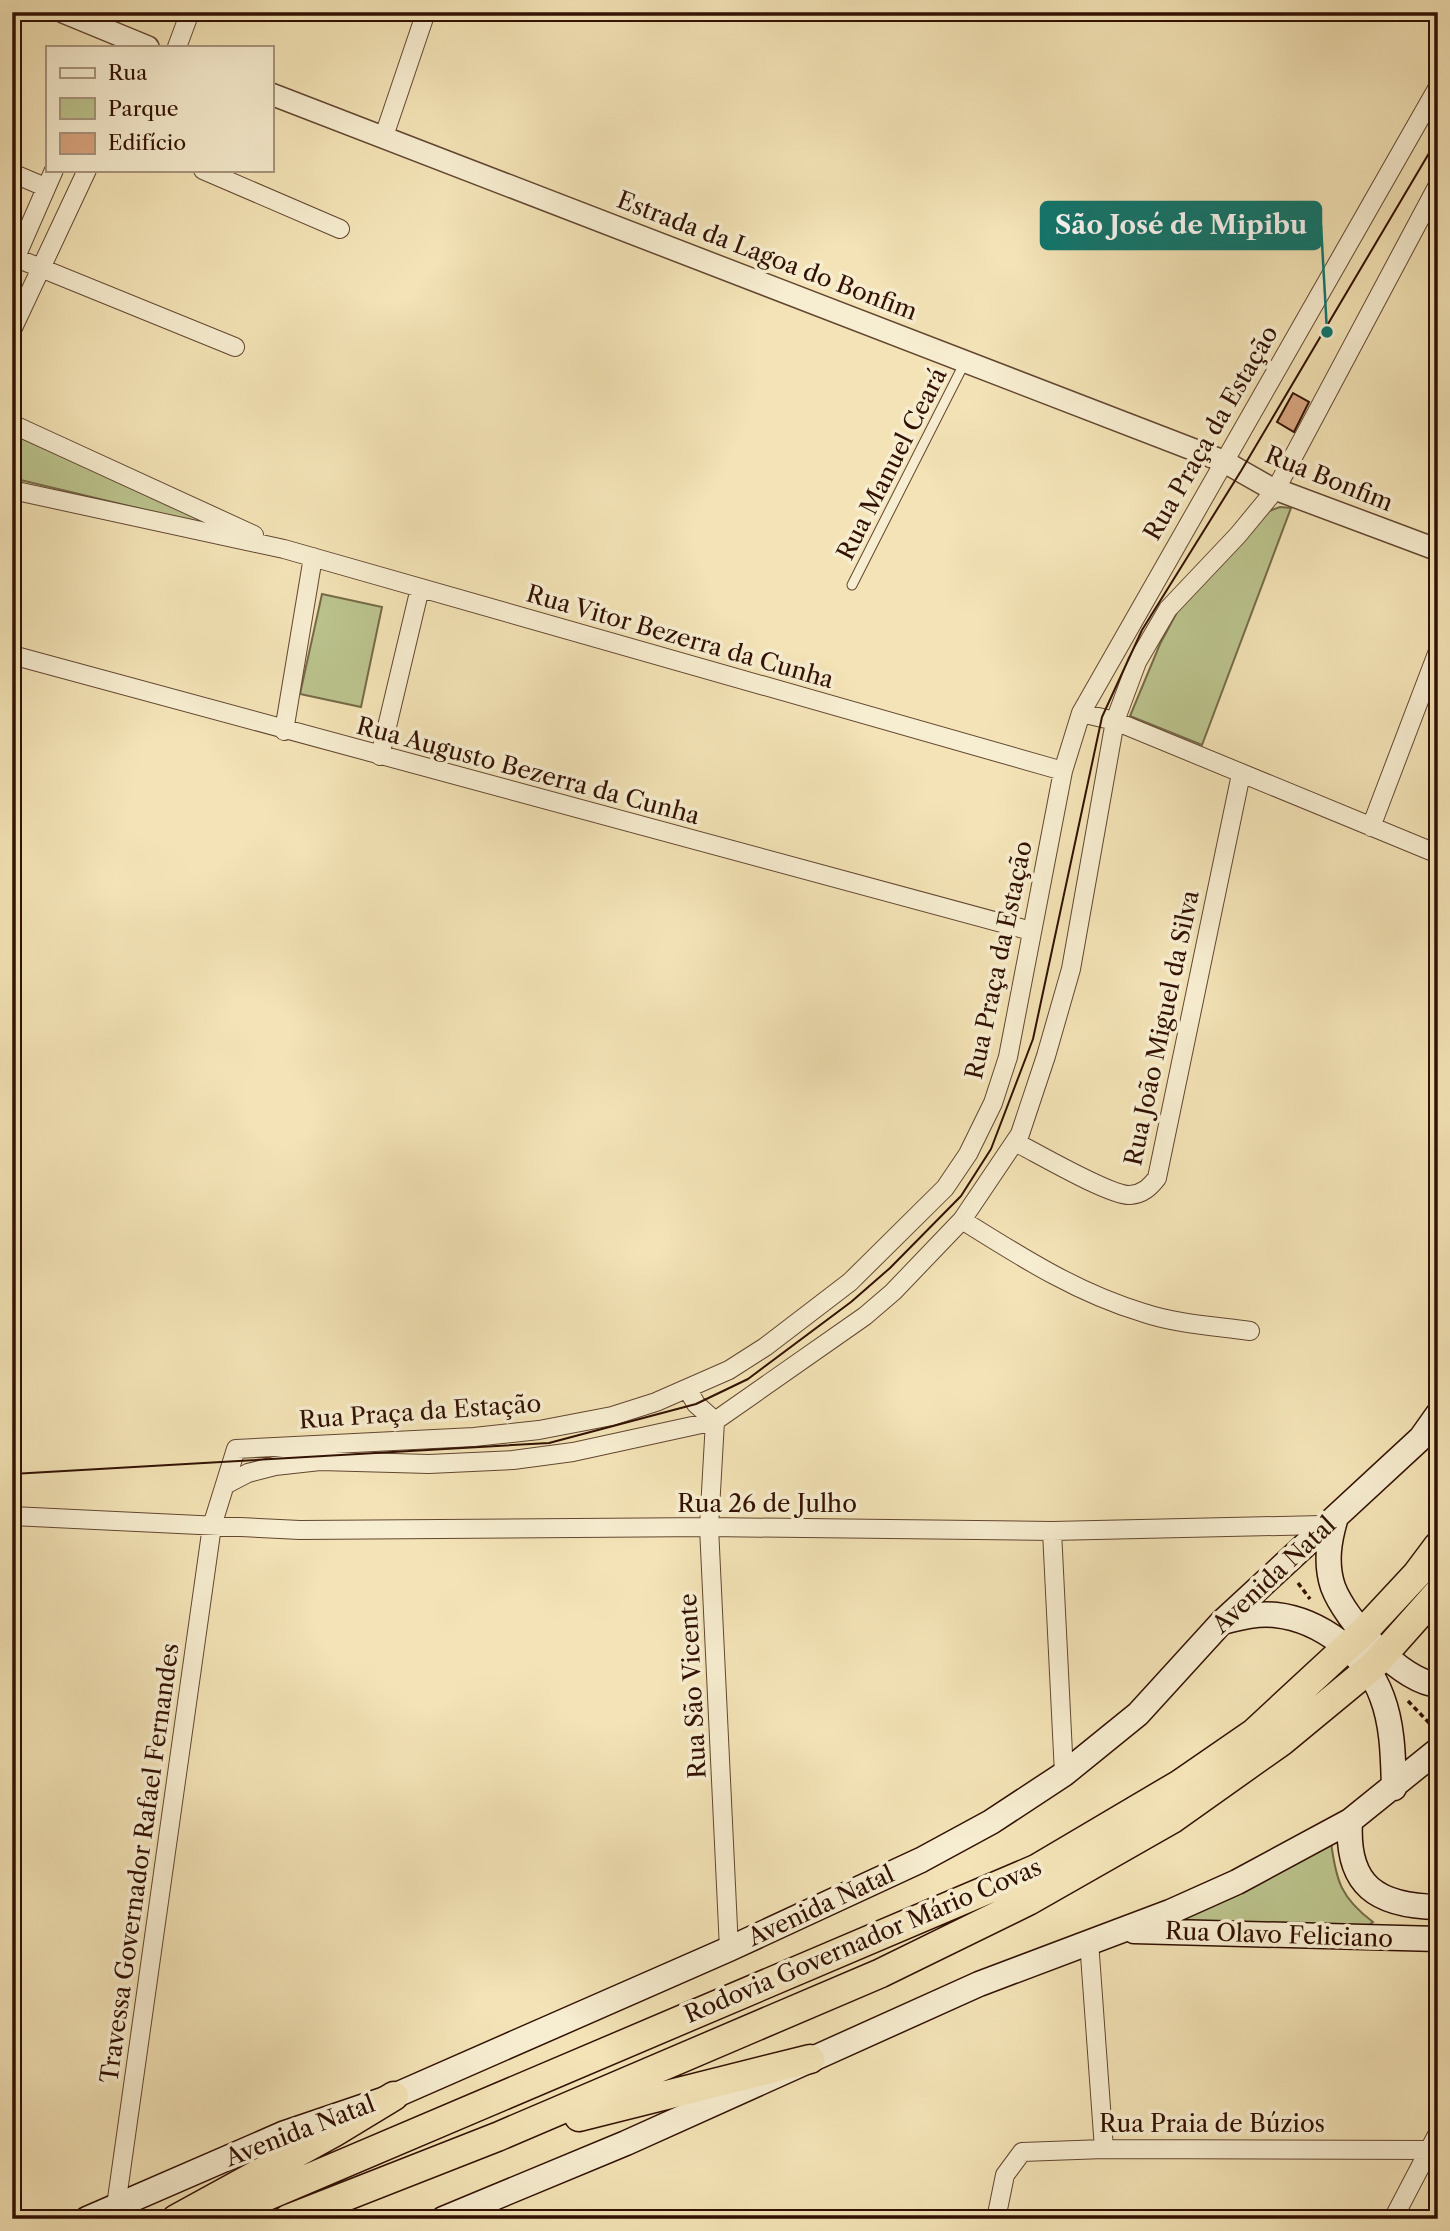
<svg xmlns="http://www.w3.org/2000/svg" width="1450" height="2231" viewBox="0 0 1450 2231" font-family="'Libre Caslon Text',serif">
	<rect width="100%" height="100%" fill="#f3e3b6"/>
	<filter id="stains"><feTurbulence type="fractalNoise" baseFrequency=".00286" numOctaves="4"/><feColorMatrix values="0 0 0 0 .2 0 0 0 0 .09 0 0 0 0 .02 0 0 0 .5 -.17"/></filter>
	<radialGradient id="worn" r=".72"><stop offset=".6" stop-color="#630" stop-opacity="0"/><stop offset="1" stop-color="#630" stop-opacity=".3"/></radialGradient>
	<path fill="#bbc38d" stroke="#766a48" stroke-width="2" d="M12,434l213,95 -213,-51z
		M1280,507l11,1 -89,237 -72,-29 30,-72 22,-41 87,-92z
		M322,594l60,13 -21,100 -61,-13z
		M1331,1842c5,39 10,56 42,80l-12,9 -184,-9z"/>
	<path fill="#d9a580" stroke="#321103" stroke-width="2" d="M1293,393l16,9 -15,30 -17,-10z"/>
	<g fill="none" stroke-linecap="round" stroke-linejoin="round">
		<g stroke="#624630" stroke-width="11">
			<path id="service" d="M852,585l113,-223"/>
		</g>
		<g stroke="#624630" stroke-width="20">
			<path id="minor" d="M177,47l13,-35
				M384,136l42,-124
				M203,170l137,59
				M12,173l33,14
				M16,258l219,89
				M12,266l42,-96
				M12,330l75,-160
				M12,424l242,111
				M12,490l272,59 779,222
				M12,655l1019,276
				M1081,713l34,8 323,133
				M284,731l29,-174
				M380,756l40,-168
				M1371,827l67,-176
				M1015,1142c22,11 95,54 115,53 13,-1 20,-8 27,-17l84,-404
				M962,1220c59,37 115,73 182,93 33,11 71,13 106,18
				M688,1390l8,14 19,17 -6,106 20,422
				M227,1484l21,-11 27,-7 45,-5 109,3 84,-4 60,-8 142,-31 150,-105 28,-24 69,-72 58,-86 26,-78 25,-87 44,-248 22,-59 31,-53 70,-74 38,-46 162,-304
				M12,1516l288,14 409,-3 343,4 270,-6
				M1052,1531l12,243
				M1089,1941l15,208
				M116,2206l96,-680 24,-77 238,-12 65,-7 73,-14 44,-14 73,-32 36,-23 85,-65 95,-94 23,-34 25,-51 15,-46 55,-286 18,-58 357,-626
				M996,2219l9,-44 17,-23 82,-3 334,1
				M1393,2219l45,-86"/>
		</g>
		<g stroke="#624630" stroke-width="24">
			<path id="tertiary" d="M63,12l85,35
				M271,94l952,367 44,25 171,64"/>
		</g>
		<g stroke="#321103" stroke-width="27">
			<path id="secondary" d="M1336,1517c-7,23 -11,46 -3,70 13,34 67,94 105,98
				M1223,1622c18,-5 35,-9 53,-7 44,5 91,40 106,82 11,29 11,61 12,91
				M1350,1821c-4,65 27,85 88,86
				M1134,1931l304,8
				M87,2219l198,-86 109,-37 335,-147 192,-89 70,-38 73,-48 74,-60 83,-91 200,-185 17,-24
				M443,2219l183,-76 353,-159 191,-72 67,-30 113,-61 88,-71"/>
		</g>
		<g stroke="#321103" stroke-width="31">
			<path id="trunk" d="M579,2117l231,-58
				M176,2219l157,-86 61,-37
				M213,2219l823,-350 144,-85 74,-51 109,-101 54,-58 21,-28
				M288,2219l209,-82 384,-164 147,-72 144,-82 110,-78 92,-76 64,-72"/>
		</g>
		<path stroke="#321103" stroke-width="3.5" stroke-dasharray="5 3.5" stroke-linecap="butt" d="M1298,1583l12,16
			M1408,1701l26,27"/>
		<use href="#service" stroke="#f7edd0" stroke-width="9"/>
		<use href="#minor" stroke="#f7edd0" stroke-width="18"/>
		<use href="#tertiary" stroke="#f7edd0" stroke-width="21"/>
		<use href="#secondary" stroke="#f7edd0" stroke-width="24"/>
		<use href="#trunk" stroke="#f3e3b6" stroke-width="28"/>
		<path stroke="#321103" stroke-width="2" d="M12,1474l537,-31 147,-39 52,-25 103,-77 39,-34 71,-72 30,-47 42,-110 69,-322 40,-87 99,-159 197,-333"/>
	</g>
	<g text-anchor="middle" stroke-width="7" stroke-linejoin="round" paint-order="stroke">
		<g font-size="24" fill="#321103" stroke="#f7edd0">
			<text transform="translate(767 256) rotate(21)" y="8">Estrada da Lagoa do Bonfim</text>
			<text transform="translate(1211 433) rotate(-60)" y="8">Rua Praça da Estação</text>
			<text transform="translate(892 464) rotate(-63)" y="8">Rua Manuel Ceará</text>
			<text transform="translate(1329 479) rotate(22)" y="8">Rua Bonfim</text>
			<text transform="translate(680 637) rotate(16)" y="8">Rua Vitor Bezerra da Cunha</text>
			<text transform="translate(528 771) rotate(15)" y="8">Rua Augusto Bezerra da Cunha</text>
			<text transform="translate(999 960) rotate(-78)" y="8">Rua Praça da Estação</text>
			<text transform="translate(1162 1028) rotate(-78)" y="8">Rua João Miguel da Silva</text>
			<text transform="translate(420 1412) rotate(-4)" y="8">Rua Praça da Estação</text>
			<text x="767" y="1512">Rua 26 de Julho</text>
			<text transform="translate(1274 1575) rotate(-43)" y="8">Avenida Natal</text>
			<text transform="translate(693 1686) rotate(-93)" y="8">Rua São Vicente</text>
			<text transform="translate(140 1863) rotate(-82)" y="8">Travessa Governador Rafael Fernandes</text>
			<text transform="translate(821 1906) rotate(-25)" y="8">Avenida Natal</text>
			<text transform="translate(1279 1935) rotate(2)" y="8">Rua Olavo Feliciano</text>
			<text transform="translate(863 1941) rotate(-23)" y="8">Rodovia Governador Mário Covas</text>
			<text x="1212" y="2132">Rua Praia de Búzios</text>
			<text transform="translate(300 2131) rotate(-21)" y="8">Avenida Natal</text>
		</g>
	</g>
	<path fill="none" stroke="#0f766e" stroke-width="2.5" d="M1327 332L1321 225"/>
	<circle fill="#0f766e" stroke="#f7edd0" stroke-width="2.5" cx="1327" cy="332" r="7"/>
	<rect fill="#0f766e" stroke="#0f766e" stroke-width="2.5" x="1041" y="202" width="280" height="47" rx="7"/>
	<g font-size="26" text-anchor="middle" font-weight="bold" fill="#fff">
		<text x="1181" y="234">São José de Mipibu</text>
	</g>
	<rect width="1450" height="2231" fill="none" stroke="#f3e3b6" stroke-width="42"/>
	<rect x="14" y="14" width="1422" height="2203" fill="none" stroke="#321103" stroke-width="3.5"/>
	<rect x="21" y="21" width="1408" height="2189" fill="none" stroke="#321103" stroke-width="2"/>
	<rect x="46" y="46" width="228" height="126" fill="#f7edd0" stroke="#a8957e" stroke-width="2"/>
	<rect x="60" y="68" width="35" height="10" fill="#f7edd0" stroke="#a8957e" stroke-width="2"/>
	<text x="108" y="80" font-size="21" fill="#321103">Rua</text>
	<rect x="60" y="98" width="35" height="21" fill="#bbc38d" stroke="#a8957e" stroke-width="2"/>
	<text x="108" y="116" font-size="21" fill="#321103">Parque</text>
	<rect x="60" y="133" width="35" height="21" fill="#d9a580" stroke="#a8957e" stroke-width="2"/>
	<text x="108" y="150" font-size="21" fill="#321103">Edifício</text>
	<rect width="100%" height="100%" filter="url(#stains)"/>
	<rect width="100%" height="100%" fill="url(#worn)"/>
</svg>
